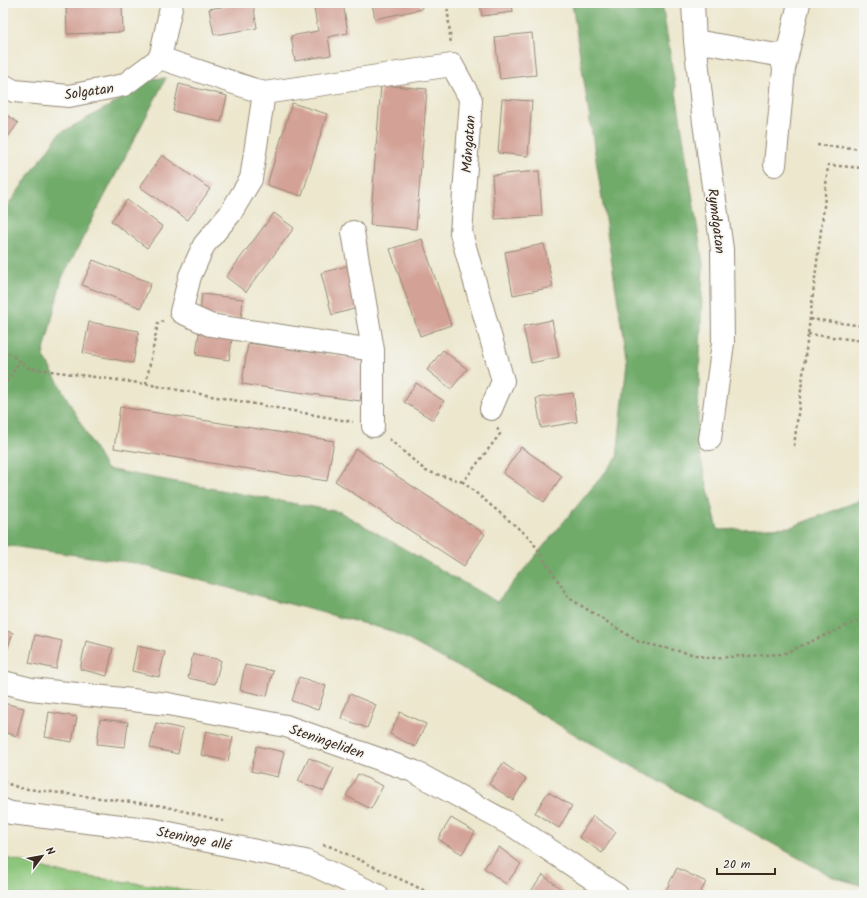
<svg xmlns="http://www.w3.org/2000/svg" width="867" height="898" viewBox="0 0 867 898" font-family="Kalam,sans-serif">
	<rect width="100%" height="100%" fill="#f6f6f2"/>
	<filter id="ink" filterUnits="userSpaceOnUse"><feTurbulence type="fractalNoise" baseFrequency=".025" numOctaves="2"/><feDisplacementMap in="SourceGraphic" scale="8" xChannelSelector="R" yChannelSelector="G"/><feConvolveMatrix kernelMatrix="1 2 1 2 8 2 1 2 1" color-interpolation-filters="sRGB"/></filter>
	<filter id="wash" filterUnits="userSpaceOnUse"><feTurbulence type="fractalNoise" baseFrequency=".012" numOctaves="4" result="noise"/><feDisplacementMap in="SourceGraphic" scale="16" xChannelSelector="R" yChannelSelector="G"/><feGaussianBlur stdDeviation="0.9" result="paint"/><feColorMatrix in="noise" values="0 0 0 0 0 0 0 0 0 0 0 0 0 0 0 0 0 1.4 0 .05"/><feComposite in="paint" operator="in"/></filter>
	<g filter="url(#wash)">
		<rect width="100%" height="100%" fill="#ece7cd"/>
		<path fill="#8cc67b" stroke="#64784c" d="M3,857l64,17 159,21h-223z"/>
		<path fill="#71ab6b" stroke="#566a44" d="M572,3h90l41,260 -6,181 21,86 73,-3 70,-27 3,-6v392l-31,-9 -252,-139 -102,-60 -87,-47 -258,-68 -131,-18v-333l56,-78 61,-34 28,-21 18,-1 -104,200 -19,77 63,114 234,43 157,90 120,-144 10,-96z"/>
		<g id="blocks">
			<path fill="#d3a195" d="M66,3h56l1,29 -56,2z
				M245,3h8l4,25 -43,7 -5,-26z
				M313,3h30l5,30 -20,4 3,18 -36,6 -4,-25 27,-5z
				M372,3h49l1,6 -47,10z
				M480,3h32l1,9 -31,4z
				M532,33l4,42 -36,4 -5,-42z
				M179,84l48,12 -6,26 -48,-11z
				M381,85l46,4 -11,140 -46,-4z
				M502,99l30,2 -4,55 -30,-3z
				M292,103l35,11 -25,82 -35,-11z
				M3,112l15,11 -15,21z
				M162,155l48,34 -22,31 -48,-33z
				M539,171l3,45 -47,3 -3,-44z
				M127,200l36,27 -16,21 -36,-27z
				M274,213l20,15 -48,64 -20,-15z
				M422,239l29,86 -31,11 -30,-87z
				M544,244l9,43 -40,8 -8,-43z
				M93,260l58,23 -10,25 -59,-23z
				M350,265l11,42 -29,8 -11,-42z
				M202,294l41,5 -2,20 -41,-5z
				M552,320l7,37 -28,6 -8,-37z
				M89,322l50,9 -6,32 -50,-10z
				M199,333l33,6 -3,21 -33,-5z
				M248,343l118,17 -6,41 -118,-17z
				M443,350l24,19 -16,20 -24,-19z
				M416,383l28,18 -11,19 -29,-18z
				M573,393l4,29 -36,6 -5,-30z
				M120,407l214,34 -7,40 -213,-33z
				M521,447l41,29 -18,26 -41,-29z
				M356,449l129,85 -21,32 -129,-85z
				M3,630l10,3 -10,28z
				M35,635l27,6 -6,28 -27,-6z
				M86,641l27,7 -6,28 -27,-7z
				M137,646l28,6 -6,25 -27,-6z
				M193,654l28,6 -6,24 -27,-6z
				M245,665l28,6 -6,25 -27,-6z
				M299,677l27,9 -8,24 -26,-9z
				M350,694l26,11 -9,23 -26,-10z
				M3,703l21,5 -7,28 -14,-4z
				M49,712l28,5 -5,25 -27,-5z
				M400,712l26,12 -11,23 -25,-13z
				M100,719l28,3 -3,25 -28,-3z
				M156,723l27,6 -5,25 -28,-6z
				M206,731l27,6 -5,24 -27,-6z
				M257,746l27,6 -6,25 -27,-6z
				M309,758l25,10 -10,23 -26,-10z
				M503,763l23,16 -13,21 -24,-16z
				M358,774l25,12 -12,23 -25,-13z
				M548,792l24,14 -13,22 -24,-15z
				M593,816l23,16 -14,21 -23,-16z
				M451,818l24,14 -13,22 -24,-15z
				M499,847l22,17 -15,20 -22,-16z
				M677,868l29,14 -7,13 -35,-1z
				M543,875l22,17 -2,3h-35z
				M725,890l10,5h-13z"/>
		</g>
	</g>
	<g filter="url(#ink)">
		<use href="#blocks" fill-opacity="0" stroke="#948876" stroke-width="1"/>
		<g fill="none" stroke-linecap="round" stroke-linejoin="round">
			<g stroke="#948876" stroke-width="24">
				<path id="minor" d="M693,3l2,38 9,82 18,126 1,94 -13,96
					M695,41l82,14 5,5 2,9 -9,96
					M160,58l104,35 188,-28 19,35 -10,133 42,148 -12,28
					M784,69l15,-66
					M3,85l11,6 55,5 55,-11 36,-27 12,-55
					M264,93l-13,86 -21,35 -26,31 -14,31 -9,36 29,13 163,25
					M353,232l20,118v76
					M3,682l28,7 137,15 118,22 127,45 102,56 102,68
					M3,810l8,3 144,17 150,31 72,34"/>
			</g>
			<path stroke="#948876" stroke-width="2.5" stroke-dasharray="3 3" stroke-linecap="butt" d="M447,3l4,42
				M817,145l47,4
				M810,319l54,7
				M808,334l56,7
				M3,349l26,19 117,16 207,38
				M146,384l12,-61 5,-2
				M3,387l17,-26
				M497,428l3,6 -37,48 67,56 39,60 70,44 70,16 74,-4 81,-36
				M389,439l37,32 37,11
				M794,446l30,-240 4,-41 36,3
				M3,782l17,6 143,18 64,16
				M323,845l9,2 102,48"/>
			<use href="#minor" stroke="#fff" stroke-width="22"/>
		</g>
	</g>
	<g text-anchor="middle" stroke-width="3.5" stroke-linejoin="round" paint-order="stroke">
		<g font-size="14" fill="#3b2a1e" stroke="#f6f6f2">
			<text transform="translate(89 91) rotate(-8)" y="5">Solgatan</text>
			<text transform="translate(468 144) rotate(-86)" y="5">Mångatan</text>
			<text transform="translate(717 221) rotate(83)" y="5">Rymdgatan</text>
			<text transform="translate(327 741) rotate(19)" y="5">Steningeliden</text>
			<text transform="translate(194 838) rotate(11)" y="5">Steninge allé</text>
		</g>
	</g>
	<rect width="867" height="898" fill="none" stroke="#f6f6f2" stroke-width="16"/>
	<g transform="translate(42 856) rotate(58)" stroke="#f6f6f2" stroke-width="3" paint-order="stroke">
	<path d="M0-3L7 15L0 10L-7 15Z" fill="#3b2a1e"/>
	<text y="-6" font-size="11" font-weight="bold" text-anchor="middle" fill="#3b2a1e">N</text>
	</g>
	<path d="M717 868v6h58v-6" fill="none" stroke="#3b2a1e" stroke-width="2"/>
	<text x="723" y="868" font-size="12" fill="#3b2a1e" stroke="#f6f6f2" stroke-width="3" paint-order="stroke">20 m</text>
</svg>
